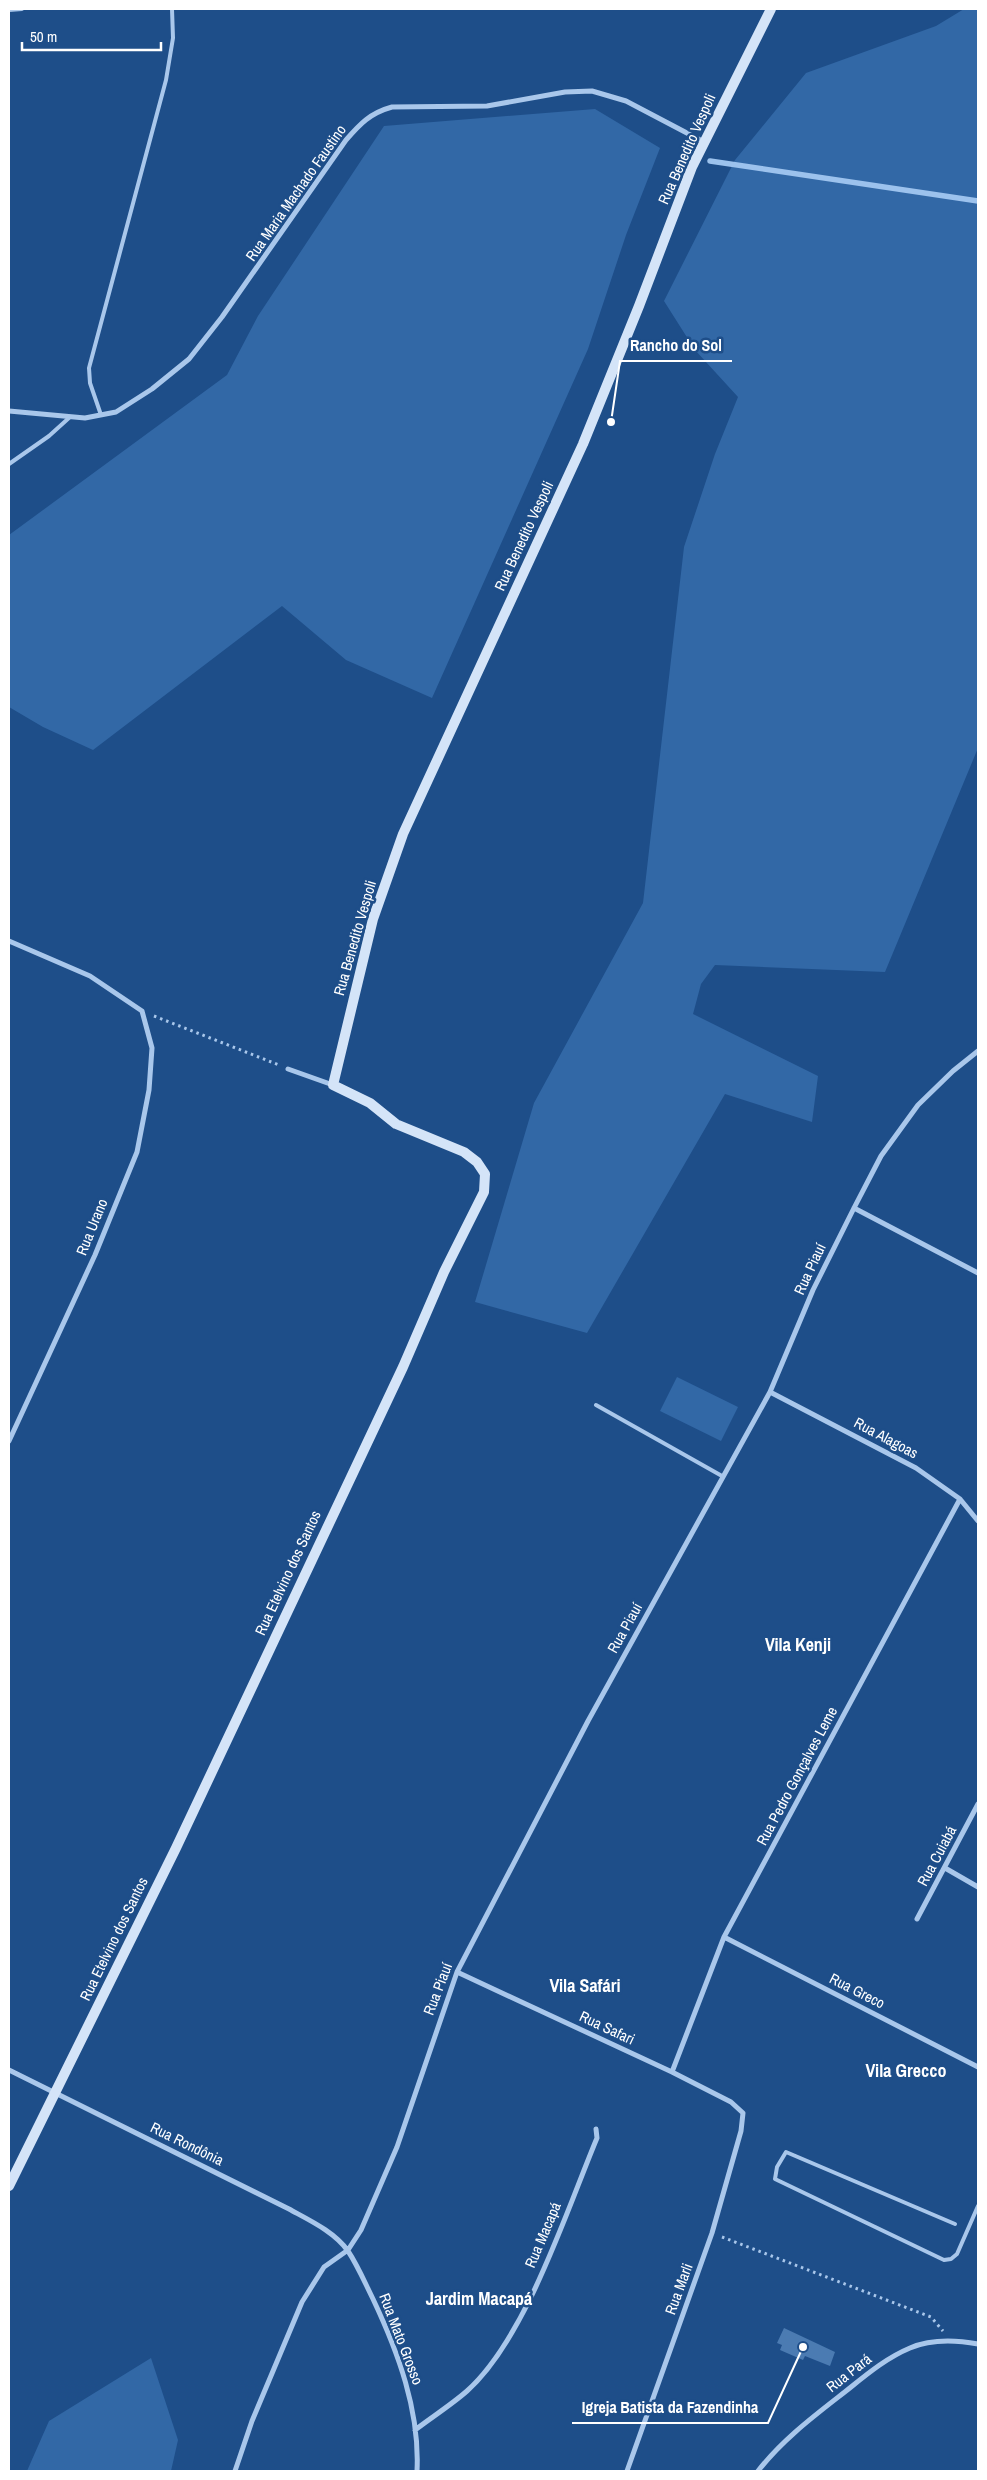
<svg xmlns="http://www.w3.org/2000/svg" width="987" height="2480" viewBox="0 0 987 2480" font-family="'Archivo Narrow',sans-serif">
	<rect width="100%" height="100%" fill="#1e4e89"/>
	<path fill="#3268a6" d="M964,9h14v739l-93,224 -170,-7 -14,19 -8,30 125,62 -6,46 -87,-28 -138,239 -112,-31 59,-199 109,-200 41,-356 31,-93 23,-57 -43,-47 -31,-49 71,-141 71,-87 130,-47z
		M595,109l65,39 -34,87 -38,114 -156,349 -86,-38 -64,-54 -189,144 -50,-23 -34,-20v-172l218,-160 31,-59 126,-190z
		M677,1377l61,30 -17,34 -61,-30z
		M151,2358l27,82 -7,31h-144l22,-50z"/>
	<g fill="none" stroke-linecap="round" stroke-linejoin="round">
		<path stroke="#9cc2ed" stroke-width="5.5" d="M710,161l268,40"/>
	</g>
	<path fill="#4b7bb2" d="M784,2328l51,24 -5,14 -25,-10 -2,4 -23,-10 2,-5 -5,-2z"/>
	<g fill="none" stroke-linecap="round" stroke-linejoin="round">
		<path stroke="#a9c7eb" stroke-width="3" stroke-dasharray="2.5 4" stroke-linecap="butt" d="M154,1016l125,49
			M722,2237l209,80 12,14"/>
		<path stroke="#a9c7eb" stroke-width="4" d="M9,10l13,-1
			M101,415l-11,-32 -1,-15 77,-288 7,-42 -1,-29
			M9,464l40,-28 21,-19
			M596,1405l126,71
			M955,2224l-169,-72 -9,15 -2,12 169,81 7,-1 6,-5 21,-48"/>
		<path stroke="#a9c7eb" stroke-width="5" d="M9,411l76,7 31,-6 36,-23 37,-30 33,-42 124,-177c14,-16 24,-27 46,-33l95,-1 78,-14 27,-1 34,10 78,41
			M9,941l81,35 52,35 10,37 -3,42 -12,62 -42,103 -86,186
			M288,1069l45,16
			M854,1208l124,65
			M770,1392l146,76 44,31 18,22
			M945,1868l33,19
			M917,1919l61,-115
			M724,1937l254,130
			M457,1972l215,100 59,30 12,11 -2,18 -29,102 -85,238
			M9,2070l280,139c20,11 46,23 59,42 10,15 17,32 25,48 25,53 47,112 44,172
			M672,2072l52,-135 236,-438
			M415,2430c17,-13 36,-25 52,-39 59,-53 99,-179 130,-253l-1,-9
			M235,2471l17,-50 50,-119 22,-35 24,-17 13,-20 36,-83 60,-175 131,-251 182,-329 43,-102 41,-82 27,-52 37,-51 35,-34 25,-20
			M758,2471c25,-32 56,-55 88,-80 20,-16 40,-33 64,-43 21,-9 46,-8 68,-4"/>
		<path stroke="#d4e4f8" stroke-width="10" d="M9,2186l167,-338 227,-481 41,-95 40,-80 1,-18 -8,-12 -13,-10 -68,-28 -26,-21 -37,-18 40,-166 30,-85 180,-390 56,-138 53,-139 79,-158"/>
	</g>
	<g text-anchor="middle" stroke-width="5" stroke-linejoin="round" paint-order="stroke">
		<g font-size="15" fill="#fff" stroke="#1e4e89">
			<text transform="translate(687 149) rotate(-66)" y="5">Rua Benedito Vespoli</text>
			<text transform="translate(296 193) rotate(-55)" y="5">Rua Maria Machado Faustino</text>
			<text transform="translate(524 536) rotate(-65)" y="5">Rua Benedito Vespoli</text>
			<text transform="translate(355 938) rotate(-74)" y="5">Rua Benedito Vespoli</text>
			<text transform="translate(92 1227) rotate(-68)" y="5">Rua Urano</text>
			<text transform="translate(810 1269) rotate(-65)" y="5">Rua Piauí</text>
			<text transform="translate(886 1438) rotate(28)" y="5">Rua Alagoas</text>
			<text transform="translate(288 1573) rotate(-65)" y="5">Rua Etelvino dos Santos</text>
			<text transform="translate(625 1628) rotate(-61)" y="5">Rua Piauí</text>
			<text transform="translate(797 1776) rotate(-62)" y="5">Rua Pedro Gonçalves Leme</text>
			<text transform="translate(937 1856) rotate(-62)" y="5">Rua Cuiabá</text>
			<text transform="translate(114 1939) rotate(-64)" y="5">Rua Etelvino dos Santos</text>
			<text transform="translate(438 1989) rotate(-69)" y="5">Rua Piauí</text>
			<text transform="translate(857 1991) rotate(27)" y="5">Rua Greco</text>
			<text transform="translate(607 2028) rotate(25)" y="5">Rua Safari</text>
			<text transform="translate(187 2144) rotate(26)" y="5">Rua Rondônia</text>
			<text transform="translate(543 2235) rotate(-67)" y="5">Rua Macapá</text>
			<text transform="translate(679 2289) rotate(-70)" y="5">Rua Marli</text>
			<text transform="translate(401 2339) rotate(69)" y="5">Rua Mato Grosso</text>
			<text transform="translate(849 2373) rotate(-38)" y="5">Rua Pará</text>
		</g>
		<g font-size="18" font-weight="bold" fill="#fff" stroke="#1e4e89">
			<text x="798" y="1651">Vila Kenji</text>
			<text x="585" y="1992">Vila Safári</text>
			<text x="906" y="2077">Vila Grecco</text>
			<text x="479" y="2305">Jardim Macapá</text>
		</g>
	</g>
	<path fill="none" stroke="#fff" stroke-width="2" d="M611 422L620 361H732M803 2347L768 2423H572"/>
	<g fill="#fff" stroke="#1e4e89" stroke-width="2">
		<circle cx="611" cy="422" r="5"/>
		<circle cx="803" cy="2347" r="5"/>
	</g>
	<g font-size="16" text-anchor="middle" font-weight="bold" fill="#fff" stroke="#1e4e89" stroke-width="5" stroke-linejoin="round" paint-order="stroke">
		<text x="676" y="351">Rancho do Sol</text>
		<text x="670" y="2413">Igreja Batista da Fazendinha</text>
	</g>
	<rect width="987" height="2480" fill="none" stroke="#ffffff" stroke-width="20"/>
	<path d="M22 42v8h139v-8" fill="none" stroke="#ffffff" stroke-width="2.5"/>
	<text x="30" y="42" font-size="15" fill="#ffffff" stroke="#1e4e89" stroke-width="4" paint-order="stroke">50 m</text>
</svg>
